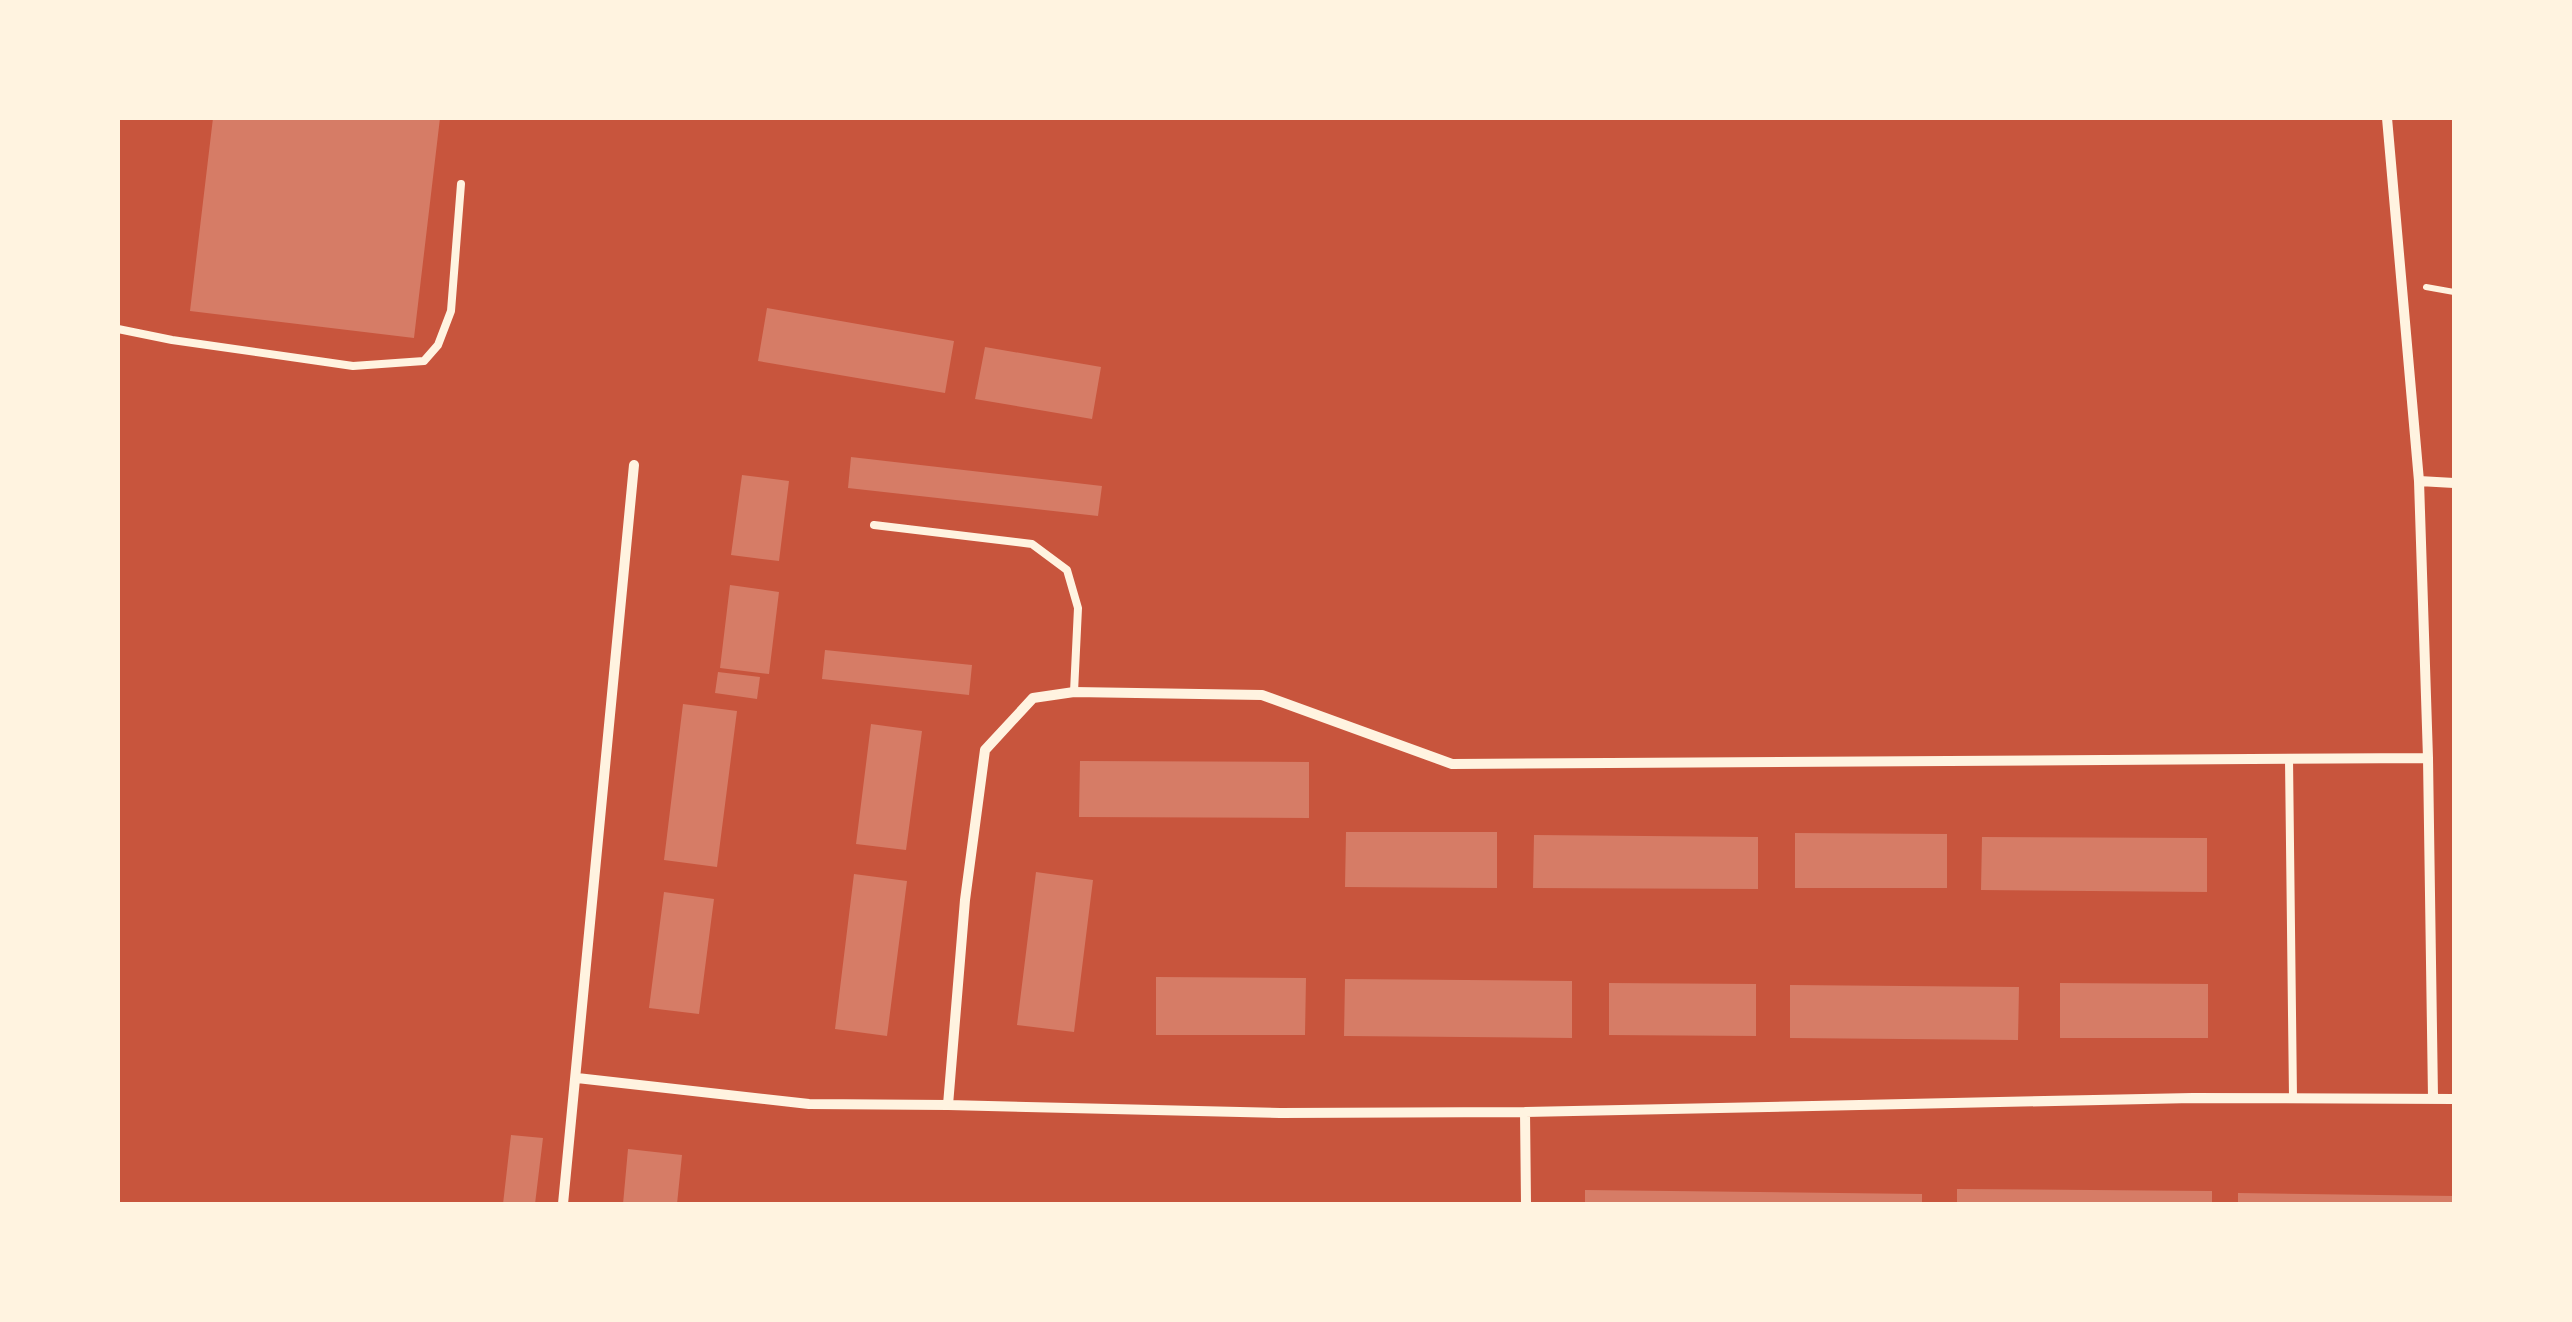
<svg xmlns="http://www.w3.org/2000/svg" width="2572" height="1322" viewBox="0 0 2572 1322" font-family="Helvetica,sans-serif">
	<rect width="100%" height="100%" fill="#c8553d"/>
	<path fill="#d67c66" d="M213,118h227l-26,220 -224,-27z
		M767,308l187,33 -9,52 -187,-32z
		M985,347l116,20 -9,52 -117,-20z
		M851,457l251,29 -4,30 -250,-28z
		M742,475l47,6 -10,80 -48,-6z
		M730,585l49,7 -10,82 -49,-6z
		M825,650l147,15 -3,30 -147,-16z
		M718,672l42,5 -3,22 -42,-6z
		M683,704l54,7 -20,156 -53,-7z
		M871,724l51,7 -16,119 -50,-6z
		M1080,761l229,1v56l-230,-1z
		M1346,832h151v56l-152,-1z
		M1795,833l152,1v54h-152z
		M1534,835l224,2v52l-225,-1z
		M1982,837l225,1v54l-226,-2z
		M1036,872l57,8 -19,152 -57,-7z
		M854,874l53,7 -20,155 -52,-7z
		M664,892l50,7 -15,115 -50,-6z
		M1156,977l150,1 -1,57h-149z
		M1345,979l227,2v57l-228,-2z
		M1609,983l147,1v52l-147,-1z
		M2060,983l148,1v54h-148z
		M1790,985l229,2 -1,53 -228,-2z
		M511,1135l32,3 -8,66h-32z
		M628,1149l54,6 -5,49h-54z
		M1957,1189l255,2v13h-255z
		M1585,1190l337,4v10h-337z
		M2238,1193l216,3v8h-216z"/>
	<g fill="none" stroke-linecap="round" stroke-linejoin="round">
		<path stroke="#fff3e0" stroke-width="6" d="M2426,287l28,5"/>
		<path stroke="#fff3e0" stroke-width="8" d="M118,329l54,11 181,26 71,-5 14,-16 13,-34 10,-127
			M874,525l158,19 35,26 11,38 -4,84
			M2289,759l4,339"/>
		<path stroke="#fff3e0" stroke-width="10" d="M2387,118l32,363 9,277 5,340
			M2419,481l35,2
			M577,1078l232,26 139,1 332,8 245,-1 668,-14 261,1
			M948,1105l17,-205 20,-150 48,-52 41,-6 188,3 190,69 976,-6
			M1525,1112l1,92
			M563,1204l71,-739"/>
	</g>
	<rect width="2572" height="1322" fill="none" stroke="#fff3e0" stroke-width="240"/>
</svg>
